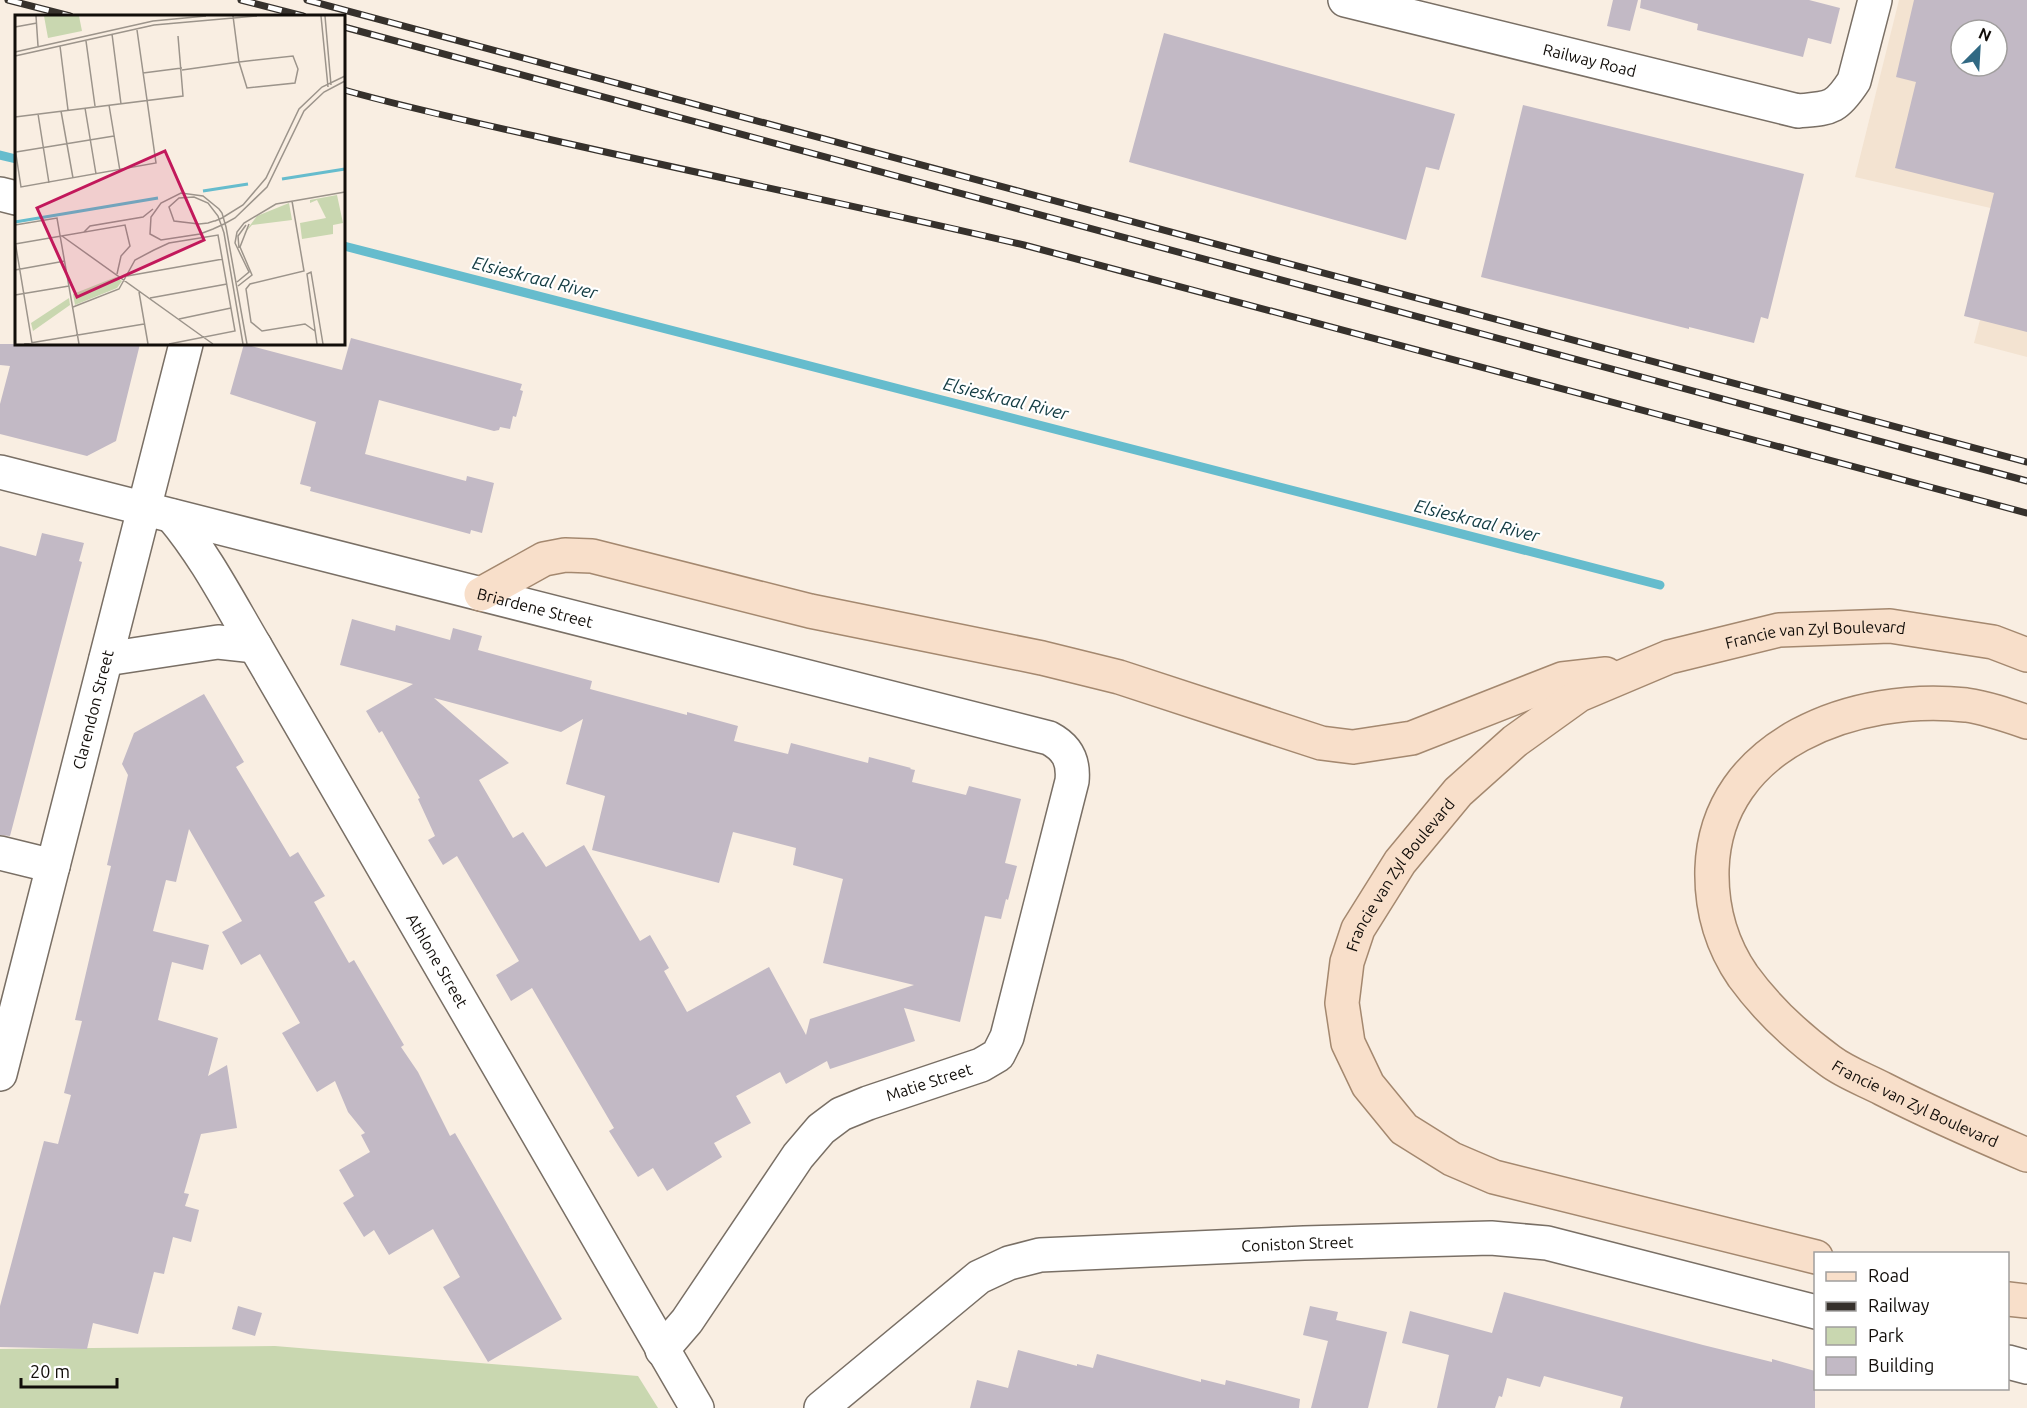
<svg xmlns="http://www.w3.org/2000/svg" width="2027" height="1408" viewBox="0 0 2027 1408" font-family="Ubuntu,sans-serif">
	<rect width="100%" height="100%" fill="#f9eee2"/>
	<path fill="#f3e3d1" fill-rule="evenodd" d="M1899,0h128v357l-53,-14 34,-131 -153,-35zM1961,30h36v36h-36z"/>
	<path fill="#c9d7b0" d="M275,1346l363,30 20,32h-658v-59z"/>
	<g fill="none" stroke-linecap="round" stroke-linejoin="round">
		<path stroke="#66bccd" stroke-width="9" d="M0,155l16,4
			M344,246l1316,339"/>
	</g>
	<path fill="#c2b9c5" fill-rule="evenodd" d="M1613,0h25l-8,31 -23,-5z
		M1641,0h168l31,8 -9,36 -23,-6 -5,19 -106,-27 1,-6 -58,-16z
		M1914,0h113v332l-63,-16 30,-123 -99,-25 21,-86 -20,-5zM1961,30h36v36h-36z
		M1164,33l291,81 -16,56 -13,-3 -20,73 -277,-78z
		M1523,105l281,69 -36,145 -7,-2 -7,26 -65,-16v2l-208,-52z
		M351,338l171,46 -2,6 3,1 -7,26 -3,-1 -3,13 -10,-2 -1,3 -5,1 -115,-31 -14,54 101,27 1,-5 27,7 -12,50 -11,-3 -1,4 -160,-43 1,-4 -11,-3 16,-62 -86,-28 14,-50 98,26z
		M0,344h140l-24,97 -29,15 -87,-22v-30l10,-38 -10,-1z
		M42,533l42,10 -5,18 3,1 -72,274 -10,-1v-289l36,10z
		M352,619l43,12 1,-6 54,15 3,-12 29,8 -4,14 114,31 -2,8 97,26v-3l51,14 -4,15 54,13 3,-11 77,20 1,-6 42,11 -1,1 5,1 -3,12 54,13 3,-9 52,13 -16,64 12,3 -9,34 -2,-1 -5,20 -16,-3 -25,106 -56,-14 11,33 -85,28 -3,-8 -41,23 -6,-12 -44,24 15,27 -37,20 8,14 -55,34 -14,-23 -15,9 -29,-46 5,-3 -82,-140 -21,13 -15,-26 23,-14 -62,-105 -14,9 -15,-25 7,-4 -17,-37 2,-1 -38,-67 -3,2 -13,-22 47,-27 -73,-19zM434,698l127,34 22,-13 -17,65 39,12 -13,54 127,33 14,-51 63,16 -3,17 50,14 -20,84 91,22 -104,34 -4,16 -37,-68 -82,45 -23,-41 5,-3 -19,-33 -10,6 -56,-96 -38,22 -23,-35 -10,6 -34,-58 30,-17z
		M204,694l40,68 -8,5 54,90 8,-5 27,44 -11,6 35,61 5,-3 50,85 -3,2 17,25 32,64 5,-3 107,186 -74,43 -45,-75 17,-10 -27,-48 -44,26 -15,-25 -10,7 -21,-34 11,-7 -15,-26 31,-18 -9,-17 4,-2 -17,-21 -13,-31 -18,11 -35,-59 18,-10 -40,-69 -19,11 -19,-33 20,-11 -53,-92 -13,53 -10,-2 -13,51 56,14 -6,25 -31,-8 -14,58 60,18 -10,38 19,-11 10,63 -36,6 -17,59 5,1 -4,12 14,4 -8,32 -18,-5 -9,37 -10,-2 -16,62 -45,-11 -6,26 -87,-2v-41l44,-165 14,3 13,-49 -7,-2 18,-72 -7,-1 36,-154 -4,-1 21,-90 -6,-11 12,-31z
		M1504,1292l199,53 69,17v-3l43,12v37h-195l3,-11 -79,-21 -4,11 -33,-9 -5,19 -3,-1 -4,12h-58l12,-53 -47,-12 8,-32 82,22z
		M238,1306l24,7 -7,23 -23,-7z
		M1310,1306l28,6 -2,8 51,12 -19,76h-57l17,-67 -25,-6z
		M1018,1350l59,16v-2l16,4 4,-14 104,28v-3l24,6 1,-5 74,19 -1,9h-329l7,-28 31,8z"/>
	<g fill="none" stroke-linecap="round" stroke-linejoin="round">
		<g stroke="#796f65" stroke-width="36">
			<g id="minor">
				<path id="s1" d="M1345,0l453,111c32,-3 37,-1 56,-30l21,-81"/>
				<path d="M0,194l16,4"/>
				<path id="s2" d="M0,472l1049,266c19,10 25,23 23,43l-65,256 -9,18 -17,10 -113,38 -27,11 -20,15 -23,27 -111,165 -25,29"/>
				<path id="s3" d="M172,516c33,39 57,86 83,130l442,762"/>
				<path d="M106,659l112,-17 37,4"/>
				<path d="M0,853l53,13"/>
				<path id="s4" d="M0,1074l186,-730"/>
				<path d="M2008,1362l19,5"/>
				<path id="s5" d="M821,1408l158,-131 30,-14 31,-8 264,-12 187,-5 56,5 269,69"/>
			</g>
		</g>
		<g stroke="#a4886f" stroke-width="36">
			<g id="major">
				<path d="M481,594l63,-35 21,-4 27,1 218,55 232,47 77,19 202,66 32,4 59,-9 150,-59 44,-5"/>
				<path id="s6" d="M2027,722c-20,-7 -40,-14 -61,-17 -109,-12 -250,37 -254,164 -1,39 9,75 31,107 24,33 54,61 87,85 16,12 36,19 53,28 47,24 95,45 144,66"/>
				<path id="s7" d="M1816,1257l-322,-80 -42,-18 -48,-30 -36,-44 -20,-42 -6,-40 5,-41 11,-33 42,-67 58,-70 57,-51 64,-46 90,-38 110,-27 111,-4 103,16 34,13"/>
				<path d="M2008,1299l19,2"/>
			</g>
		</g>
		<use href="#minor" stroke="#fff" stroke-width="33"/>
		<use href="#major" stroke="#f8dfca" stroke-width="33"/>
		<g stroke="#36312c" stroke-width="7">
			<path id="rail" d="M8,0l62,16
				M241,0l62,16
				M307,0l1720,462
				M344,27l1683,454
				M344,90c64,18 129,32 195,47 161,37 323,70 485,108l1003,268"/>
		</g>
		<use href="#rail" stroke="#fff" stroke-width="4.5" stroke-dasharray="14" stroke-linecap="butt"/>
	</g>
	<g text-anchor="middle" stroke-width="4.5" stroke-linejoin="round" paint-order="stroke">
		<g font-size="16" fill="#110d09" stroke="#fff">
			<text dy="6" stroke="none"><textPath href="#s1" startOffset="252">Railway Road</textPath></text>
			<text dy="6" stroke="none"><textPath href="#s2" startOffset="552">Briardene Street</textPath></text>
			<text dy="6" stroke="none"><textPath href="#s7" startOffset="1226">Francie van Zyl Boulevard</textPath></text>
			<text dy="6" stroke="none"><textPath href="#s4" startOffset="376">Clarendon Street</textPath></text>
			<text dy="6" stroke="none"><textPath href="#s7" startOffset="722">Francie van Zyl Boulevard</textPath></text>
			<text dy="6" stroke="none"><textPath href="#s3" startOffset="518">Athlone Street</textPath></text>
			<text transform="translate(929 1082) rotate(-18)" y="6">Matie Street</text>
			<text dy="6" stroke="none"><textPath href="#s6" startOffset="734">Francie van Zyl Boulevard</textPath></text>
			<text dy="6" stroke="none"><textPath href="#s5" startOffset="528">Coniston Street</textPath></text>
		</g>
		<g font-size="18" font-style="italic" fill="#123b42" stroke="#fff">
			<text transform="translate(535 278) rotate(14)" y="6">Elsieskraal River</text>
			<text transform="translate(1006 399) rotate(14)" y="6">Elsieskraal River</text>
			<text transform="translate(1477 521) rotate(14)" y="6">Elsieskraal River</text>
		</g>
	</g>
	<g transform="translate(15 15)">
		<rect width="330" height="330" fill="#f9eee2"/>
		<path d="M29,1h35l3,15 -34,7zM322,180l6,28 -10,2v9l-31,5 -2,-16 26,-5 -9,-18 -7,3v-3zM274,188l3,17 -40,5 -9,10 14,-19zM101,262l6,4 -5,7 -42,17 -2,-11zM54,283l1,7 -37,26 -2,-8z" fill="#c9d7b0"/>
		<path fill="none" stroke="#66bccd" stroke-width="3" d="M267,164l63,-10M188,176l45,-7M0,207l143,-24"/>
		<path fill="none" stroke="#9c948b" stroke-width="1.5" d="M21,1l2,30M306,1l7,71M310,1l6,69M0,12l22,-4M97,19l9,70M71,26l9,65M45,31l8,64M0,37l138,-31 53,-5M0,41l139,-31 103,-9M167,55l57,-8 54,-6 5,13 -3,14 -48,5 -8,-26 -6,-46M128,58l39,-5M94,90l11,66M70,93l11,66M46,96l12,67M23,99l11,69M0,102l168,-21 -5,-60M0,133l6,39 135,-24 -19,-133M1,137l98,-16M277,186l12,70 -54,13 -4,5 5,33 11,9 43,-7 10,7M0,210l42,-7 22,126M69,217l6,-6 53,-9 10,-8M47,221l151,108M0,226l17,102M0,229l110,-19 5,21 -9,10 -4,18M224,233l-1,-12 8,-11M0,255l50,-9M112,261l96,-17M222,267l12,-10 -14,-29 2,-11 7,-9 32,-19 69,-12M223,271l14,-11 -12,-28 9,-23M124,277l9,52M0,280l54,-9M135,283l77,-14M58,292l46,-18 16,-29 19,-10 15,-7 49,-8 17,96 -66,13M164,304l52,-11M9,329l120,-20M228,329l-19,-111 -2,-6 -3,-8 -1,-3 -10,-13 -14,-6 -15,1 -10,9 5,14 25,3 9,-1 6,-2h1l7,-3 21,-13 23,-27 33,-69 23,-22 23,-11M232,329l-21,-117 -4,-14 -3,-4 -16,-13 -22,-3 -20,10 -10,14 -1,17 11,6 39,-6 13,-5 11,-5 11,-6 32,-31 37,-76 20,-19 21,-11M302,329l-10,-70 4,-2 12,72"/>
		<path fill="#c2185b" fill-opacity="0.15" stroke="#c2185b" stroke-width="3" d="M150,136l39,89 -127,57 -40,-89z"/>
		<rect width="330" height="330" fill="none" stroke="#110d09" stroke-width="3"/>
	</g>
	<rect x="1814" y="1252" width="195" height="138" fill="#ffffff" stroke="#a09e9d" stroke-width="1.5"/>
	<rect x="1826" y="1272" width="30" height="9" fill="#f8dfca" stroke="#a09e9d" stroke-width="1.5"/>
	<text x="1868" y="1282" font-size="18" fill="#110d09">Road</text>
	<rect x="1826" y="1302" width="30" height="9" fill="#36312c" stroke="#a09e9d" stroke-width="1.5"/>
	<text x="1868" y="1312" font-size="18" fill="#110d09">Railway</text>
	<rect x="1826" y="1327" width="30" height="18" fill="#c9d7b0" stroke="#a09e9d" stroke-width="1.5"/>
	<text x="1868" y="1342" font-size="18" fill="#110d09">Park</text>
	<rect x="1826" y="1357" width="30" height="18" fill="#c2b9c5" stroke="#a09e9d" stroke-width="1.5"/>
	<text x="1868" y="1372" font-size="18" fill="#110d09">Building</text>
	<g transform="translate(1979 48) rotate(24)"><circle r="28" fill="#ffffff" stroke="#a09e9d" stroke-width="1.5"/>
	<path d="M0-4.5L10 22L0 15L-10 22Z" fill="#316983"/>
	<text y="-9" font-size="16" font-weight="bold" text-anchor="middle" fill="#110d09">N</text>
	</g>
	<path d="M21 1378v9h96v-9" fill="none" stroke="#110d09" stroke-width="3"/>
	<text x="30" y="1378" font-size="18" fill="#110d09" stroke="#ffffff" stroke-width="4.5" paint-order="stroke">20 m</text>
</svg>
